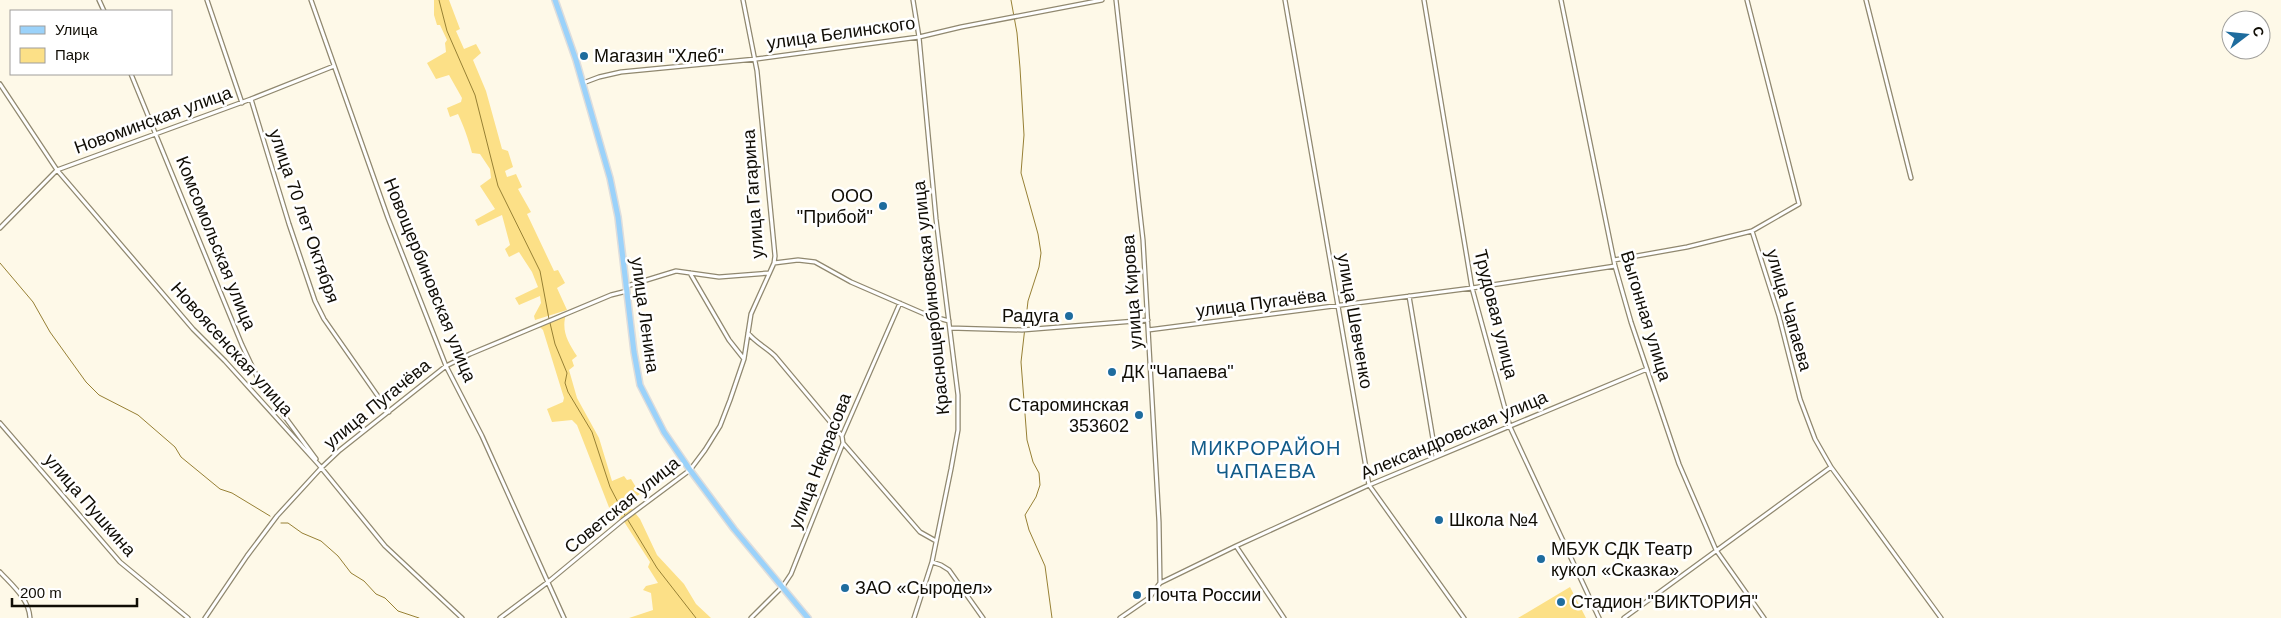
<svg xmlns="http://www.w3.org/2000/svg" width="2281" height="618" viewBox="0 0 2281 618" font-family="Helvetica,sans-serif">
	<rect width="100%" height="100%" fill="#fef9e8"/>
	<path fill="#fce087" d="M434,0h15l11,29 -4,2 8,18 12,-5 5,9 -8,7 13,31 16,58 6,2 5,16 -8,4 2,6 9,-3 6,13 -4,2 13,23 -4,2 27,57 4,-1 7,13 -8,5 10,22 -32,10 -1,-4 7,-13 -1,-7 -21,9 -4,-7 23,-11 -6,-15 -13,-20 -10,5 -4,-8 5,-4 -8,-30 -24,11 -3,-6 20,-11 -15,-23 11,-8 -1,-9 -10,-15 -8,-1c-4,-15 -8,-26 -14,-39l-8,3 -3,-9 14,-6 1,-4 -13,-23 -13,4 -9,-16 19,-11 -1,-9 2,-3 -7,-15h-3l-3,-10z
		M566,314c-5,17 2,28 11,42l-5,4 2,6 -5,4 8,28 22,40 13,43 12,-5 3,4 4,-1 9,15 -14,9 2,6 3,-1 9,11 17,36 27,29 12,20 15,14h-82l24,-8 -2,-17 -8,-3 3,-4 12,-3 -10,-16 2,-5 -27,-42 -11,-5 -35,-90 -5,-5 -20,2 -5,-13 16,-7 1,-4 -21,-68 -5,-5z
		M1570,587l16,31h-68z"/>
	<g fill="none" stroke-linecap="round" stroke-linejoin="round">
		<path stroke="#978034" stroke-width="1" d="M439,0l8,31 28,64 23,91 42,85 9,48
			M1011,0l6,33 3,35 4,67 -3,38 17,61 3,19 -2,14 -11,34 -7,61 6,78 6,22 6,11 1,12 -4,12 -11,18 4,15 16,36 7,52
			M0,263l33,39 17,30 36,50 13,13 39,20 37,32 6,10 39,32 12,4 38,23
			M550,323l5,21 12,29 -2,10 3,9 24,40 18,55 13,25 34,56 39,50
			M281,523h7l14,10 19,8 17,15 13,17 13,8 12,13 9,4 13,13 21,7"/>
		<g stroke="#90886f" stroke-width="5.5">
			<path id="street" d="M99,0l5,11
				M207,0l35,103
				M311,0l77,218 58,148 36,70 82,182
				M913,0l6,37 17,182 22,176v35l-7,39 -19,93 -18,56
				M1116,0l27,240 16,282 1,61
				M1285,0l84,485 95,133
				M1424,0l48,288 38,139 89,191
				M1561,0l54,266 16,56 48,142 37,86 48,68
				M1747,0l52,204 -47,27 27,85 21,83 15,40 16,28 110,151
				M1866,0l45,178
				M131,74l111,271 18,38 56,76
				M583,83l16,-6 22,-5 135,-13 163,-22 42,-10 141,-27
				M0,84l57,86 136,159 32,32 94,104 66,81 77,72
				M251,99l38,125 26,77 9,18 65,93
				M0,228l57,-58 194,-71 83,-33
				M1614,260l73,-13 65,-16
				M774,263l24,-3 17,2 36,20 76,33 22,6
				M690,273l39,67 15,19
				M627,286l49,-15 43,6 50,-4
				M1409,296l27,161
				M950,328l72,2 126,-10
				M1148,330l324,-42 143,-22
				M748,333c8,10 18,14 27,23l67,80
				M0,423l120,139 68,56
				M843,443l77,89 16,9
				M1236,546l48,72
				M932,562l9,3 8,5 34,48
				M0,572c12,13 29,27 30,46
				M205,618l42,-62 30,-40 44,-48 19,-18 106,-84 24,-12 141,-59 16,-4
				M500,618l48,-36 75,-62 67,-50 15,-20 15,-24 10,-26 14,-41 7,-45 23,-51 1,-7 -18,-185 -14,-71
				M751,618l32,-32 8,-12 52,-131 -1,-7 58,-133
				M1120,618l29,-20 11,-15 76,-37 133,-61 278,-116
				M1624,618l207,-151"/>
		</g>
		<g stroke="#dedddc" stroke-width="8">
			<path id="primary" d="M555,0l21,60 34,118 8,39 16,135 6,33 24,47 26,38 44,59 74,89"/>
		</g>
		<use href="#street" stroke="#fff" stroke-width="3"/>
		<use href="#primary" stroke="#9bd2fa" stroke-width="5"/>
	</g>
	<g fill="#1e6c9e" stroke="#fff" stroke-width="2">
		<circle cx="584" cy="56" r="5"/>
		<circle cx="883" cy="206" r="5"/>
		<circle cx="1069" cy="316" r="5"/>
		<circle cx="1112" cy="372" r="5"/>
		<circle cx="1139" cy="415" r="5"/>
		<circle cx="1439" cy="520" r="5"/>
		<circle cx="1541" cy="559" r="5"/>
		<circle cx="845" cy="588" r="5"/>
		<circle cx="1137" cy="595" r="5"/>
		<circle cx="1561" cy="602" r="5"/>
	</g>
	<g text-anchor="middle" stroke-width="5" stroke-linejoin="round" paint-order="stroke">
		<g font-size="18" fill="#100d05" stroke="#fff">
			<text transform="translate(841 33) rotate(-8)" y="6">улица Белинского</text>
			<text transform="translate(153 120) rotate(-20)" y="6">Новоминская улица</text>
			<text transform="translate(753 194) rotate(-94)" y="6">улица Гагарина</text>
			<text transform="translate(304 216) rotate(71)" y="6">улица 70 лет Октября</text>
			<text transform="translate(216 243) rotate(68)" y="6">Комсомольская улица</text>
			<text transform="translate(430 280) rotate(68)" y="6">Новощербиновская улица</text>
			<text transform="translate(1132 292) rotate(-94)" y="6">улица Кирова</text>
			<text transform="translate(931 298) rotate(-96)" y="6">Краснощербиновская улица</text>
			<text transform="translate(1261 303) rotate(-7)" y="6">улица Пугачёва</text>
			<text transform="translate(1789 310) rotate(74)" y="6">улица Чапаева</text>
			<text transform="translate(1496 314) rotate(76)" y="6">Трудовая улица</text>
			<text transform="translate(645 315) rotate(82)" y="6">улица Ленина</text>
			<text transform="translate(1646 316) rotate(73)" y="6">Выгонная улица</text>
			<text transform="translate(1355 321) rotate(80)" y="6">улица Шевченко</text>
			<text transform="translate(232 349) rotate(48)" y="6">Новоясенская улица</text>
			<text transform="translate(377 404) rotate(-39)" y="6">улица Пугачёва</text>
			<text transform="translate(1454 435) rotate(-23)" y="6">Александровская улица</text>
			<text transform="translate(820 461) rotate(-69)" y="6">улица Некрасова</text>
			<text transform="translate(90 505) rotate(49)" y="6">улица Пушкина</text>
			<text transform="translate(622 505) rotate(-39)" y="6">Советская улица</text>
		</g>
		<g font-size="18" fill="#100d05" stroke="#fff" text-anchor="start">
			<text x="594" y="62">Магазин "Хлеб"</text>
			<text x="873" y="202" text-anchor="end">ООО<tspan x="873" dy="21">"Прибой"</tspan></text>
			<text x="1059" y="322" text-anchor="end">Радуга</text>
			<text x="1122" y="378">ДК "Чапаева"</text>
			<text x="1129" y="411" text-anchor="end">Староминская<tspan x="1129" dy="21">353602</tspan></text>
			<text x="1449" y="526">Школа №4</text>
			<text x="1551" y="555">МБУК СДК Театр<tspan x="1551" dy="21">кукол «Сказка»</tspan></text>
			<text x="855" y="594">ЗАО «Сыродел»</text>
			<text x="1147" y="601">Почта России</text>
			<text x="1571" y="608">Стадион "ВИКТОРИЯ"</text>
		</g>
		<g font-size="20" letter-spacing="1" fill="#125b89" stroke="#fff">
			<text x="1266" y="455">МИКРОРАЙОН<tspan x="1266" dy="23">ЧАПАЕВА</tspan></text>
		</g>
	</g>
	<rect x="10" y="10" width="162" height="65" fill="#ffffff" stroke="#9f9e9b"/>
	<rect x="20" y="26" width="25" height="8" fill="#9bd2fa" stroke="#9f9e9b"/>
	<text x="55" y="35" font-size="15" fill="#100d05">Улица</text>
	<rect x="20" y="48" width="25" height="15" fill="#fce087" stroke="#9f9e9b"/>
	<text x="55" y="60" font-size="15" fill="#100d05">Парк</text>
	<g transform="translate(2246 35) rotate(74)"><circle r="24" fill="#ffffff" stroke="#9f9e9b"/>
	<path d="M0-4L9 19L0 12L-9 19Z" fill="#1e6c9e"/>
	<text y="-8" font-size="14" font-weight="bold" text-anchor="middle" fill="#100d05">С</text>
	</g>
	<path d="M12 598v8h125v-8" fill="none" stroke="#100d05" stroke-width="2.5"/>
	<text x="20" y="598" font-size="15" fill="#100d05" stroke="#ffffff" stroke-width="4" paint-order="stroke">200 m</text>
</svg>
